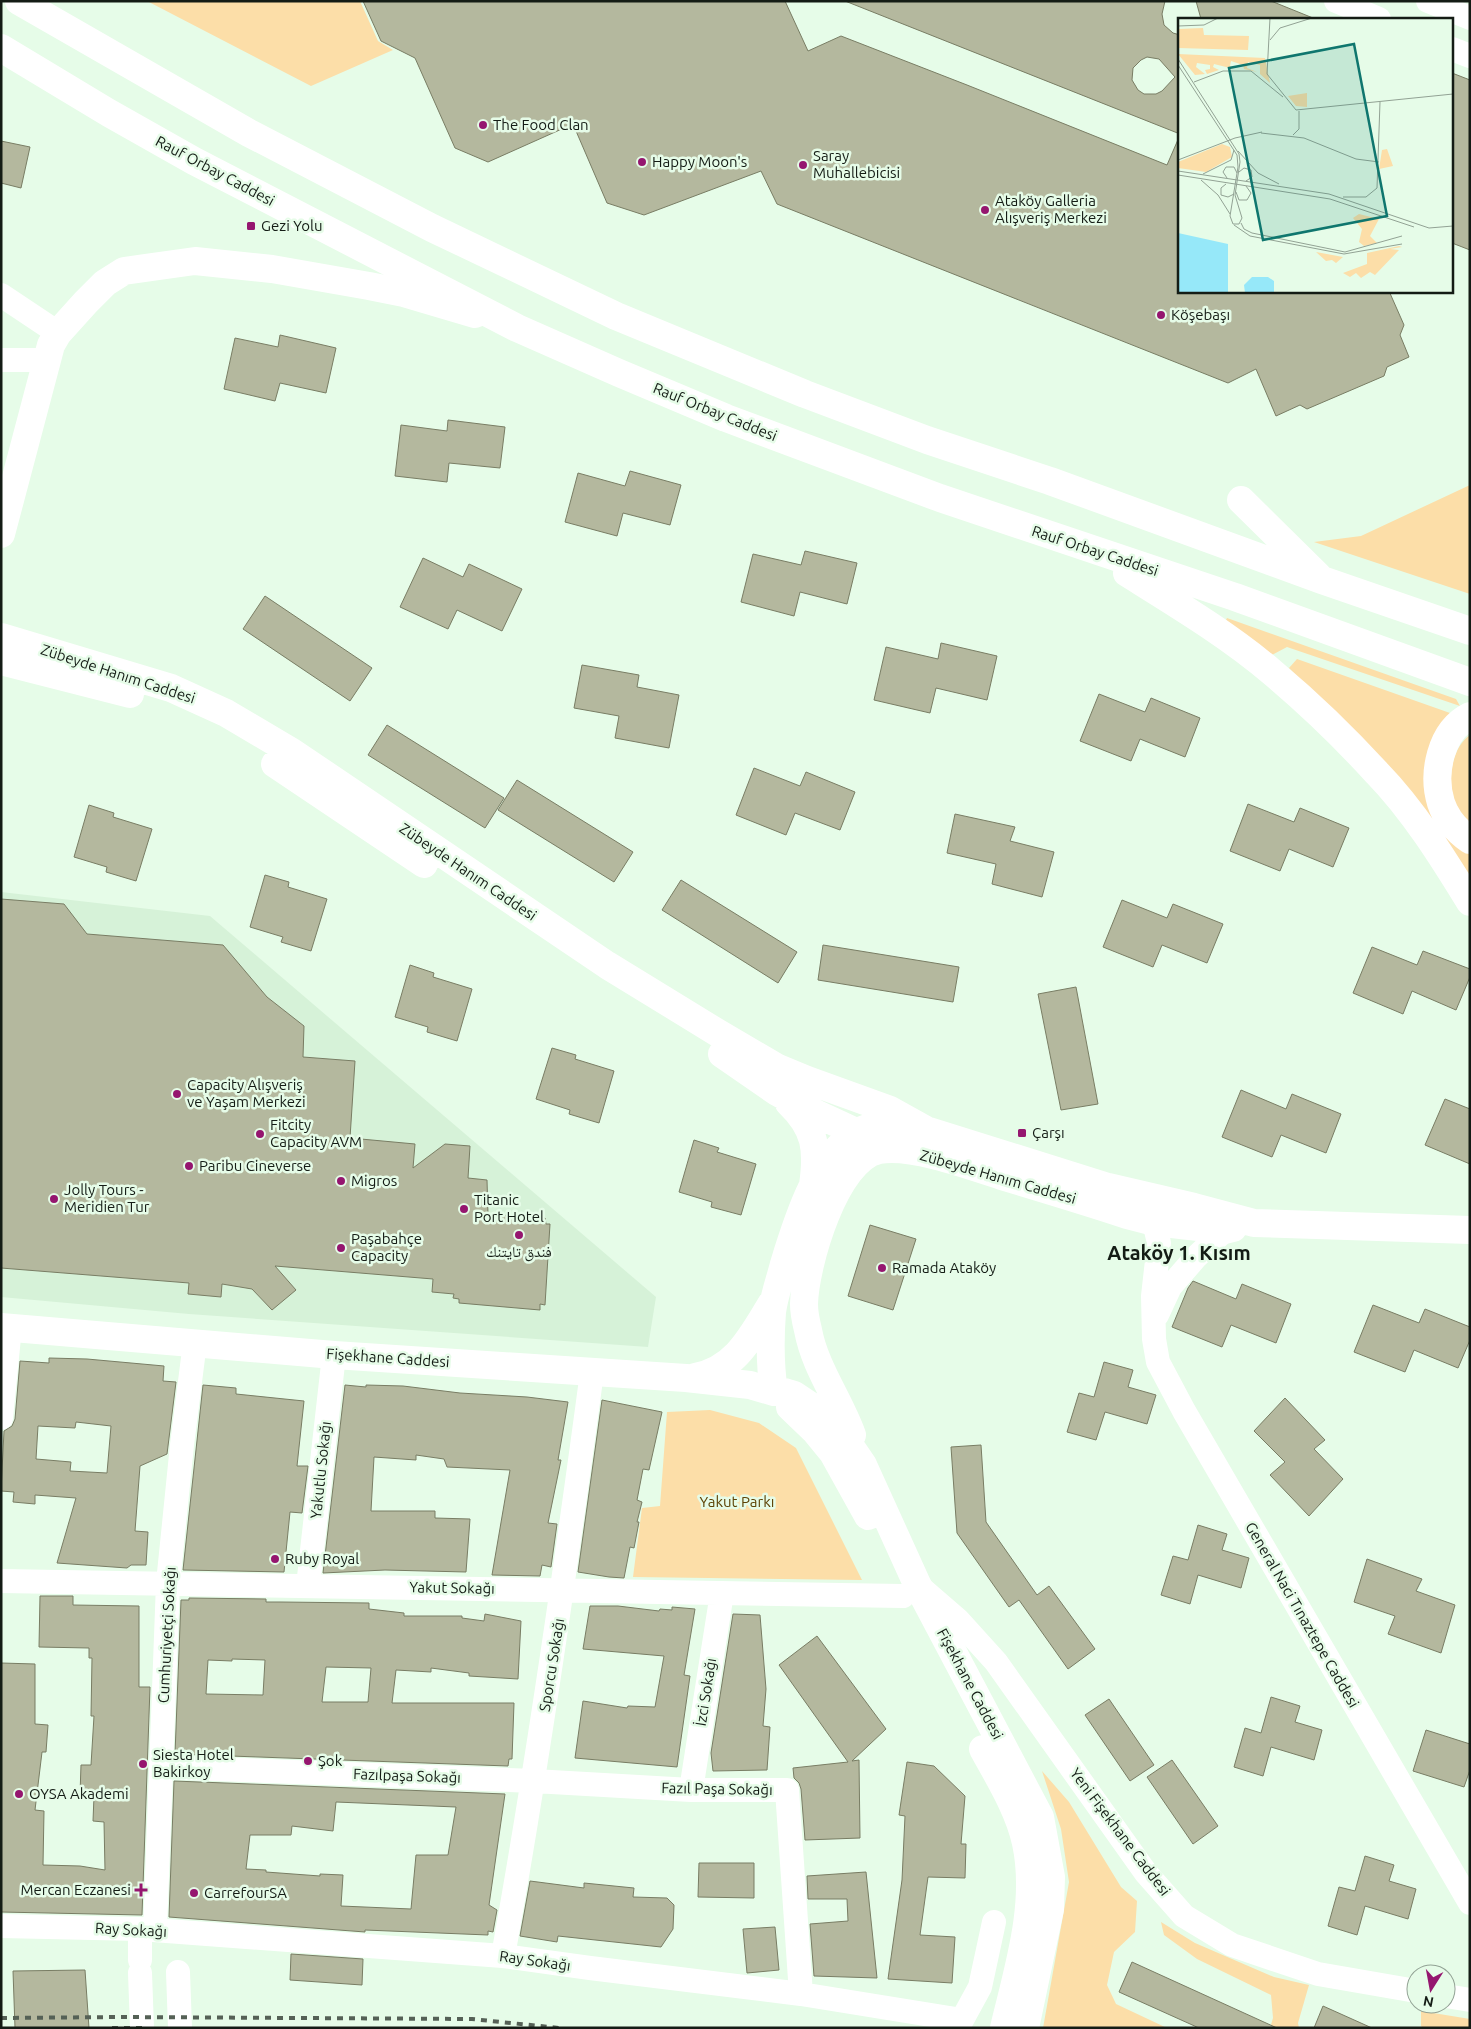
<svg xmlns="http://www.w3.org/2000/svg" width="1471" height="2029" viewBox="0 0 1471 2029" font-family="Ubuntu,'Noto Naskh Arabic',sans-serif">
	<rect width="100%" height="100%" fill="#e6fce8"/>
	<path fill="#d6f2d8" d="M1,892l209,24 446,381 -8,50 -459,-33 -188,-17z"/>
	<path fill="#fcdea8" d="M147,1h213l18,40 15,9 -82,36z
		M1470,485v109l-156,-52 47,-6z
		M1227,618l229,81 4,7 -173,-59 -17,9 -44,-36z
		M1297,659l153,54 -12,16 -8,18 40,102v28l-69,-94 -112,-115z
		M1470,735v97c-24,-21 -27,-78 0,-97z
		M710,1410l49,13 37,25 66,132 -229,-3 9,-69 18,-2 7,-94z
		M1042,1771l27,31 52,85 16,14 -2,31 -21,20 -7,33 9,19 51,24h-124l26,-146 -8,-53z
		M1161,1922l34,21 79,34 35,8 -11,38 1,5h-29l3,-10 -2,-23 -74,-36 -33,-24z
		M1421,2011l49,8v9h-47l-2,-2z"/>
	<path fill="#b4b89e" stroke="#797d64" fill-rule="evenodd" d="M363,1h422l23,50 33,-15 126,49 200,80 13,-30v156h209l15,34 -4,10 9,22 -22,10 -3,9 -77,33 -7,-4 -24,11 -20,-47 -28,14 -451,-179 -16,-33 -117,44 -37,-12 -34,-79 -85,38 -33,-14 -40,-90 -34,-17z
		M845,1h320l-3,13 2,11 9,8 7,2v99zM1147,57l12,2 16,18 -13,14 -6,3h-12l-6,-4 -6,-10 1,-12 8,-8z
		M1196,1h75l42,17 -112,1z
		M1452,73l18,7v170l-18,-7z
		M1,141l29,6 -9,41 -20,-5z
		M280,335l56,13 -10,45 -46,-10 -5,18 -51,-12 11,-51 43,9z
		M448,420l57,7 -5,41 -51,-5 -2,19 -52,-6 6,-51 46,6z
		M630,471l51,14 -11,40 -47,-12 -6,23 -52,-14 13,-49 47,13z
		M805,551l52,12 -10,41 -47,-12 -6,24 -53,-14 12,-48 48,11z
		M423,558l40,19 6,-13 53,25 -20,42 -45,-21 -9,19 -48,-22z
		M265,596l107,72 -22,33 -107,-72z
		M941,643l56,13 -10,44 -51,-12 -6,25 -56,-13 12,-53 52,12z
		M582,665l57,10 -2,12 42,8 -10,53 -54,-10 4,-22 -45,-8z
		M1099,694l46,18 6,-14 49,20 -15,39 -45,-18 -9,22 -51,-20z
		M387,725l117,73 -19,30 -117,-73z
		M754,768l46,18 6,-14 49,20 -15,38 -45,-17 -9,22 -50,-20z
		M517,780l116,72 -19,30 -116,-72z
		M1248,804l46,18 6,-14 49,20 -16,39 -44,-18 -9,22 -50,-20z
		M89,805l25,8 -1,4 39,12 -16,52 -30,-9 1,-5 -33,-10z
		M955,814l60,13 -5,14 44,11 -12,45 -50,-13 4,-20 -49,-11z
		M265,875l24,7 -1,5 39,12 -16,52 -30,-9 2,-5 -33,-10z
		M681,880l116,72 -19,31 -116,-73z
		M1,899l63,5 23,30 136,11 44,52 37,29 -1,31 52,4 -5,77 65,6 -2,24 32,-24 25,2 -2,32 19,2 1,34 57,4 1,6h4l-5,81 -5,-1v6l-81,-7v-4l-6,-1 1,-4 -22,-2 1,-13 -158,-13 21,24 -24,20 -20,-21 -30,-5 -1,13 -33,-3 1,-11 -188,-15z
		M1122,900l45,18 6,-14 50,20 -16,39 -45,-18 -9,22 -50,-20z
		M823,945l136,22 -6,35 -135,-22z
		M1372,947l45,18 6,-14 47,18v8l-14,33 -44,-19 -9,23 -50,-21z
		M410,965l24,8 -1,4 39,12 -15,52 -30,-9 1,-5 -33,-10z
		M1076,987l22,117 -37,6 -23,-116z
		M552,1048l24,7 -1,4 39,12 -15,52 -30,-9 1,-4 -34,-11z
		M1241,1090l45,19 6,-15 49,20 -15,39 -45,-18 -9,22 -50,-20z
		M1445,1099l25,10v55l-45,-19z
		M694,1140l25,8 -2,4 39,12 -15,51 -30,-8 1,-5 -33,-10z
		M870,1225l46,14 -23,71 -45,-14z
		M1193,1281l43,18 6,-15 49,20 -15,39 -45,-18 -9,22 -50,-20 16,-39z
		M1373,1305l46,18 6,-14 45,18v13l-12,28 -44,-18 -9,22 -51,-20z
		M49,1358l38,1 77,7 -1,15 13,1 -9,72 -27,12 -5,65 13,1 -2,33h-15l-4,3 -70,-5 19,-65 -41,-3v9l-22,-2 1,-10 -13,-1 3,-60 8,-5 3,-7 5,-58 29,2zM76,1422l35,4 -4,47 -37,-2 1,-9 -35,-3 2,-33 37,2z
		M1104,1362l29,8 -5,17 28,8 -9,29 -42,-12 -9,28 -29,-8 12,-39 15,4z
		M203,1385l33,3v6l68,7 -7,65h11l-6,47 -12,-1 -6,60 -101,-2z
		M345,1385l21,2v-2l37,1 57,7 67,4 41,5 -10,58h3l-13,63 9,1 -6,43 -9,-2 -2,11 -48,-1 18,-105 -63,-3 -3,-8 -28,-4v5l-42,-3 -3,54h64v7l35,1 -4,53 -81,-2 -62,3z
		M1285,1398l40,42 -11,9 29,30 -34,37 -39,-41 15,-13 -31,-31z
		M602,1400l60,12 -13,58 -6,-1 -6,31 5,2 -5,20h2l-5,26 -4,-1 -6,31 -15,-1 -31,-5z
		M981,1445l5,77 51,73 12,-9 46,63 -27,20 -49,-69 -10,7 -52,-74 -6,-86z
		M1198,1525l29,9 -5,16 27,8 -8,30 -43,-13 -8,29 -29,-9 12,-39 15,4z
		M1367,1559l55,20 -6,12 39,14 -14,48 -53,-19 7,-18 -41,-14z
		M40,1596h33v9l66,1v81h11l-8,228 -141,-3v-249l34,1v60l13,1 -2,27h-4l-7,58 9,1 -1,54 37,1 25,4 -1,-48 -11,-1 1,-25 -14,-1 1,-30h10l3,-49h-3l1,-58h-3v-10l-50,-1z
		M189,1598l77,1v3h15l88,1v6l35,4v3h58v2l22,3 1,-7 36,7 -3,58 -49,-3v-3l-38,-5v4l-35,-2 -4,33h122l-2,56h-3l-1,7 -333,-12 6,-154h8zM232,1659l33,1 -2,35 -57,-1 2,-34 24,1zM326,1667l45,1 -3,34h-46z
		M590,1606h28l41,5 1,-2 12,1v-3l23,2 -11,66 6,1 -13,91 -102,-9 8,-57 44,7 1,-2 27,1 9,-51 -81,-7z
		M733,1614l27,1 6,74 -3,37 7,1 -3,43 -54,1 -2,-18z
		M817,1636l69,93 -34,32 7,-1 1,78 -55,2 -4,-51 -2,-6 -5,-5 -1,-10 55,-6 -69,-97z
		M1271,1697l29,9 -5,16 27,8 -8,30 -43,-13 -8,29 -29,-9 11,-39 16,5z
		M1109,1699l45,66 -24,16 -45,-66z
		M1426,1730l44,14v26l-6,17 -51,-16z
		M1172,1760l46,66 -25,18 -46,-67z
		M907,1762l27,4 31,30 -4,48h5l-1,34 -37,-1 -8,58 35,2 -3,46 -64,-4 14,-99 3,-64 -6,-1z
		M174,1781l331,13 -16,111 8,5 -4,22 -5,-1v4l-123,-5v2l-196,-15zM336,1802l120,5 -8,48h-32l-5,54 -70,-3 2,-31 -23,-1v2l-54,-4v-2l-20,-1 4,-34h41l1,-9 41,5z
		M1365,1856l29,9 -5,16 27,8 -8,30 -43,-13 -8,29 -29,-9 11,-39 16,4z
		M699,1863h55v35l-56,-1z
		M866,1872l11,106 -63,-2 -4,-52 38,-3 -1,-22h-39l-1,-23z
		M530,1881l54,7v-5l50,5 -1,9 34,1 7,7 -1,24 -12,18 -103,-11 -1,6 -37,-6z
		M775,1927l4,43 -32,3 -4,-44z
		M291,1954l72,5 -1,26 -72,-5z
		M1132,1962l145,66h-78l-80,-36z
		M85,1970l4,58h-74l-2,-57z
		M1323,2006l49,22h-58z"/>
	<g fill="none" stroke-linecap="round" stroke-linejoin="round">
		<path stroke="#fff" stroke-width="24" d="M1336,1l43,18
			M1428,1l42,17
			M1452,49l18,7
			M1,295l57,38
			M1,360h45
			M1154,1222l5,21 -6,53 1,43 4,23 26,49 286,492
			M1157,1315l13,-28 26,-30 29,-27
			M1,1418l9,-91
			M1,1581l902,15
			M308,1586l26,-231
			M921,1588l37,32 38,42 150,211 38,43 48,29 86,29 98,17
			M161,1767l373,14 157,9h96l14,204
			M691,1790l31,-197
			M1,1926l139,3 363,27 87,12 211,26 161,26 18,-33 14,-65
			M140,1929v31
			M155,1930l13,-347 14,-138 13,-103
			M503,1956c35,-194 63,-389 89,-584
			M178,1972l2,56
			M140,1973l2,55
			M1446,1996l24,4"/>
		<path stroke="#fff" stroke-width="28" d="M1,534l50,-189 7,-12 28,-31 19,-19 19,-12 71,-10 77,8 97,17 35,7 71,21
			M1,637l170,51 55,25 66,39 315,213 111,68 60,35 29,12 83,30 36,20
			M1,661l129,33
			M275,764l149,100
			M722,1054l55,38 40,22 41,19 19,17
			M789,1103c27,26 29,47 24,82
			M1,1327l333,28 352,23 64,7 24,7h10l10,3 39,26 30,44 54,119 123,233 11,60 -1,32 -25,119
			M695,1377c41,-7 57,-42 77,-74
			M774,1392c-4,-26 -4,-54 -2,-80 2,-16 8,-32 12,-48 13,-43 34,-113 78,-134 20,-9 43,-4 64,0l182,57 86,20 60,16 216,7
			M790,1407l25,24 18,22 35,63
			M852,1435c-13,-36 -37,-67 -44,-105 -2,-8 -4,-18 -4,-26 1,-39 31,-145 75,-154 34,-6 95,17 129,28 40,12 80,24 119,37l27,7 71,8 8,-2
			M983,1749c16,29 36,61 43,94 13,61 -8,126 -22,185"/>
		<path stroke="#fff" stroke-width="28" d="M19,1l230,132 183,95 184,88 189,78 122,46 123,41 272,99 148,51
			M1,48l108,65 85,48 323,167 102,45 107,45 214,80 295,99 235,85
			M1241,500l77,76
			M1127,573c48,30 103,63 146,100 37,31 72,65 104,100 36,37 66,85 93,129
			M1470,716c-30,15 -38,58 -29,87 5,15 16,28 29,37"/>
		<path stroke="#556156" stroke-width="4" stroke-dasharray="6 6" stroke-linecap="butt" d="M1,2018l122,-1 349,2 87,9
			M112,2028h35"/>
	</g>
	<g fill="#95166f" stroke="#e6fce8" stroke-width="2">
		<circle cx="483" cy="125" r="5"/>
		<circle cx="642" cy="162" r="5"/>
		<circle cx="803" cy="165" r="5"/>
		<circle cx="985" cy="210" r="5"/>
		<rect x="246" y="221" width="10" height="10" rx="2.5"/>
		<circle cx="1161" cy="315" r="5"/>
		<circle cx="177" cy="1094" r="5"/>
		<rect x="1017" y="1128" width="10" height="10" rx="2.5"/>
		<circle cx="260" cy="1134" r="5"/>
		<circle cx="189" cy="1166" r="5"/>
		<circle cx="341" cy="1181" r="5"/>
		<circle cx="54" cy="1199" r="5"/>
		<circle cx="464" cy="1209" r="5"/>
		<circle cx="519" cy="1235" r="5"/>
		<circle cx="341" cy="1248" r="5"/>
		<circle cx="882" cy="1268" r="5"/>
		<circle cx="275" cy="1559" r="5"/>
		<circle cx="308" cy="1761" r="5"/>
		<circle cx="143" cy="1764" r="5"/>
		<circle cx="19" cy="1794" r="5"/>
		<path d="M138.5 1882.5h5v5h5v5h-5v5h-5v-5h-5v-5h5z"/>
		<circle cx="194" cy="1893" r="5"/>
	</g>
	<g text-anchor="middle" stroke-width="5" stroke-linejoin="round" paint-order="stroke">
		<g font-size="15" fill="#141c15" stroke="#e6fce8" text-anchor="start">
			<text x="493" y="130">The Food Clan</text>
			<text x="813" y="161">Saray<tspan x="813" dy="17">Muhallebicisi</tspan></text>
			<text x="652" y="167">Happy Moon's</text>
			<text x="995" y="206">Ataköy Galleria<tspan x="995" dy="17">Alışveriş Merkezi</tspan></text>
			<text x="261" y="231">Gezi Yolu</text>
			<text x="1171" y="320">Köşebaşı</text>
			<text x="187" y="1090">Capacity Alışveriş<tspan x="187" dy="17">ve Yaşam Merkezi</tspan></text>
			<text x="270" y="1130">Fitcity<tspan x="270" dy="17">Capacity AVM</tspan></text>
			<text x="1032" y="1138">Çarşı</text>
			<text x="199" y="1171">Paribu Cineverse</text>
			<text x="351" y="1186">Migros</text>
			<text x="64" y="1195">Jolly Tours -<tspan x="64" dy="17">Meridien Tur</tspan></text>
			<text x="474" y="1205">Titanic<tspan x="474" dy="17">Port Hotel</tspan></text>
			<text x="351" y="1244">Paşabahçe<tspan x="351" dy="17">Capacity</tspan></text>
			<text x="519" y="1257" text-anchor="middle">فندق تايتنك</text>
			<text x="892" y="1273">Ramada Ataköy</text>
			<text x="285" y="1564">Ruby Royal</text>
			<text x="153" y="1760">Siesta Hotel<tspan x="153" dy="17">Bakirkoy</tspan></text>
			<text x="318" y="1766">Şok</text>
			<text x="29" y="1799">OYSA Akademi</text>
			<text x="131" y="1895" text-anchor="end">Mercan Eczanesi</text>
			<text x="204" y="1898">CarrefourSA</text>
		</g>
		<g font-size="15" fill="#141c15" stroke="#e6fce8">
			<text transform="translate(215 171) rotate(28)" y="5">Rauf Orbay Caddesi</text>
			<text transform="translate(715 412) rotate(22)" y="5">Rauf Orbay Caddesi</text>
			<text transform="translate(1095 551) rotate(18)" y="5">Rauf Orbay Caddesi</text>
			<text transform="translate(118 674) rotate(18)" y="5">Zübeyde Hanım Caddesi</text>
			<text transform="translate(468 872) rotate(34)" y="5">Zübeyde Hanım Caddesi</text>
			<text transform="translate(998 1177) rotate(16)" y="5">Zübeyde Hanım Caddesi</text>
			<text transform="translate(388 1358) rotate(4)" y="5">Fişekhane Caddesi</text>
			<text transform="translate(321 1470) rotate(-84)" y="5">Yakutlu Sokağı</text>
			<text transform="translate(452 1588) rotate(1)" y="5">Yakut Sokağı</text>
			<text transform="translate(1302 1615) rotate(60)" y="5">General Naci Tınaztepe Caddesi</text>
			<text transform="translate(167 1635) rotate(-87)" y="5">Cumhuriyetçi Sokağı</text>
			<text transform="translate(552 1665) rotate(-81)" y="5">Sporcu Sokağı</text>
			<text transform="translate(970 1684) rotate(62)" y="5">Fişekhane Caddesi</text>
			<text transform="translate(706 1692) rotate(-81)" y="5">İzci Sokağı</text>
			<text transform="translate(407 1776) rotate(2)" y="5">Fazılpaşa Sokağı</text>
			<text transform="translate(717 1789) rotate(1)" y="5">Fazıl Paşa Sokağı</text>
			<text transform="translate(1120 1832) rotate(53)" y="5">Yeni Fişekhane Caddesi</text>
			<text transform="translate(131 1930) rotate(3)" y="5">Ray Sokağı</text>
			<text transform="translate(535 1961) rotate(8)" y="5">Ray Sokağı</text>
		</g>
		<g font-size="15" fill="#5d4305" stroke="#e6fce8">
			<text x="737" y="1507">Yakut Parkı</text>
		</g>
		<g font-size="20" font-weight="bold" fill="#141c15" stroke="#e6fce8">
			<text x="1179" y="1260">Ataköy 1. Kısım</text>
		</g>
	</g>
	<g transform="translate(1178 18)">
		<rect width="275" height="275" fill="#e6fce8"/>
		<path d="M25,10l1,7 45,1 -1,14 -70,-2v-19zM0,36l87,4 5,25 -10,-9v-9l-12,-3 -1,6 10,4 -13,-3 -1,-4 -12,-4 -1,5 4,3 -20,-5 -1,3 6,3 -12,4 -2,-4 5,-1v-4l-13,-2 -1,4 9,7 -10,1zM129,75v14l-11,-1 -8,-10zM44,126l8,3 2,10 -26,15 -28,-4v-6zM209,131l6,17 -14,3 3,-19zM181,196l20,5 -9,17 7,7 -13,3 -5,-4 3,-13 -9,-11zM221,228l3,1 -12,2 9,1 -24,25 -5,-3 -9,6 -5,-5 -6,4 -7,-4 24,-9v-11zM138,234l27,5 -7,6 -4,-3 -6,1z" fill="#fcdea8"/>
		<path d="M0,215l50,11v49h-50zM74,259h16l6,4v12h-29l-1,-8z" fill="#96e8f9"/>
		<path fill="none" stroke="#92a294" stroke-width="1" d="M92,0l-3,56 29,36 157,-16M0,8l26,-1 14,-7M92,22l10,-12 32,-10M0,41l61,95 1,8 -5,33 7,23 -3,6h-6l-3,-8 8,-49 -1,-12 -59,-90M0,64v31M16,64l29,-11h28l32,26M83,115l43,5 52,21 23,3M115,117l6,-6v-18M60,133l20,22 21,11M0,142l57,-22 27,-6M0,153l151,23 100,34 24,-2M61,154l5,-4 7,2 1,7 -6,4M25,156l28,-14 3,-10M0,157l152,24 84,28M49,160l-4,-6 3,-5h8l3,6M23,162l17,15 12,19M48,166l-5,4v7l7,2 6,-3M58,174l3,8h8l4,-7 -5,-7M165,179h23l11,-9 3,-86M63,205l3,6 8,4 93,19 57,-16M56,207l16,11 94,18 58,-10"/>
		<path fill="#0f766e" fill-opacity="0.15" stroke="#0f766e" stroke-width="2.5" d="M176,26l33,172 -124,24 -34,-172z"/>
		<rect width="275" height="275" fill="none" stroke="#141c15" stroke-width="2.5"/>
	</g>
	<rect width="1471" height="2029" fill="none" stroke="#141c15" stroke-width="5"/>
	<g transform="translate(1431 1989) rotate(191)"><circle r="24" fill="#e6fce8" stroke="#92a294"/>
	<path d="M0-4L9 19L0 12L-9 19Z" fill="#95166f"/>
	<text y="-8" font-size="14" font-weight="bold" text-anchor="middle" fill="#141c15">N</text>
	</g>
</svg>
